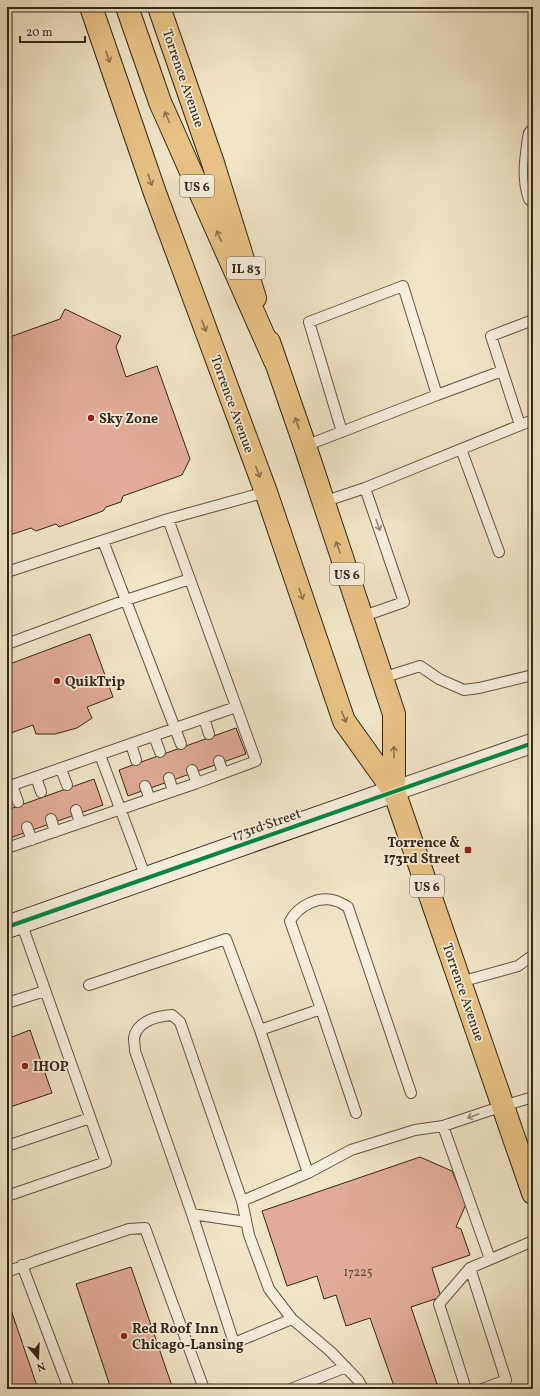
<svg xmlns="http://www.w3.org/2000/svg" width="540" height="1396" viewBox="0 0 540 1396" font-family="Vollkorn,serif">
	<rect width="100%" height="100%" fill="#f0e5c7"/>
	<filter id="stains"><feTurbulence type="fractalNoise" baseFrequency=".005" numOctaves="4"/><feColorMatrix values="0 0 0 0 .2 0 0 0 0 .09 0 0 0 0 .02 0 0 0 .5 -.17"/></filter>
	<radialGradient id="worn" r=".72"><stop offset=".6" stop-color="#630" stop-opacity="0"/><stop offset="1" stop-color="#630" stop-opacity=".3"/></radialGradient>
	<path fill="#e1ab97" stroke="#342716" d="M65,309l56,27 -5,11 10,30 31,-11 33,93 -8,16 -59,21 -2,6 -15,5 -3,4 -44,16 -3,-3 -20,7 -5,-3 -24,8v-198l53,-19z
		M90,634l23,63 -26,10 5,11 -15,10 -22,6h-19l-3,-9 -25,9 -1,-4v-65z
		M236,728l10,26 -118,42 -9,-26z
		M94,779l9,26 -96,34v-29z
		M30,1030l22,63 -45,15v-69z
		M420,1157l32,14 14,33 -10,23 5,2 9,26 -38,13 9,29 -30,10 26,77 -16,5h-26l-25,-71 -24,8 -10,-31 -12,4 -7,-23 -30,10 -25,-75z
		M131,1267l42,122h-62l-35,-105z
		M7,1307h3l28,82h-31z"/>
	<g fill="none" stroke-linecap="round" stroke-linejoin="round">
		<g stroke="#635642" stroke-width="12">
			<path id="lane" d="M437,395l65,-24
				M520,425l-29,-89 42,-16
				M305,446l132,-51 -34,-109 -94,36 33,110
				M461,449l38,103
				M323,502l42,-14 168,-68
				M103,541l78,203
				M7,572l161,-53 98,-27
				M361,617l43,-15 -39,-114
				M7,644l119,-44 64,-21
				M382,678l38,-12 19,13 25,11 15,-2 54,-13
				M204,718l5,16
				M154,736l6,16
				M131,744l5,16
				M100,755l46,123
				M219,761l4,12
				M61,769l6,16
				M192,770l5,13
				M36,777l5,15
				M169,778l4,13
				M12,785l6,17
				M145,786l5,13
				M7,787l229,-80
				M76,810l4,13
				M51,819l4,13
				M27,827l5,13
				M7,848l190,-65 59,-22 -88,-242
				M460,982l58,-16 15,-11
				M89,985l137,-46 34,91 48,143
				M7,1003l38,-12
				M321,1009l-31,-88c8,-15 29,-26 46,-20 4,1 8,4 12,6l63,186
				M260,1030l61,-21 35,104
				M443,1126l47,133
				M7,1146l83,-28
				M7,1196l99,-34 -85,-240
				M242,1201l-62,-179 -8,-7c-15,1 -35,6 -38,23 0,4 1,9 1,13l57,163 42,129 58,-24
				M192,1214l54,8
				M22,1265l47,124
				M7,1272l28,-11 94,-32 16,-1 59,161
				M291,1389l55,-22
				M363,1389l-5,-9 -28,-29 -38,-32 -23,-30 -20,-54 -7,-34 66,-28 43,-23 64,-20 28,-4 60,-20 30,-9
				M466,1389l-27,-85 31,-36
				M482,1389l24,-9 -36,-112 63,-27"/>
		</g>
		<g stroke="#635642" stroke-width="21">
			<path id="street" d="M533,135c-3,21 -7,42 0,62
				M394,791l139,-48"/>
		</g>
		<g stroke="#342716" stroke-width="24">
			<path id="secondary" d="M7,927l387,-136"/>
		</g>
		<g stroke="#342716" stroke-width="24">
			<path id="primary" d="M91,7l64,186 111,299 78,229 50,70 139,402
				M159,7l54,156 42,135
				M269,342l36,104 89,268v77"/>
		</g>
		<g stroke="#342716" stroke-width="24">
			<path id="highway" d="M127,7l33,95 115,259"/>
		</g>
		<use href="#lane" stroke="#f5eedb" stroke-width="10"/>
		<use href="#street" stroke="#f5eedb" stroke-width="19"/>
		<use href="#secondary" stroke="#f5eedb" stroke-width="22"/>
		<use href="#primary" stroke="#e8c284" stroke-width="22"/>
		<use href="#highway" stroke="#e8c284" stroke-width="22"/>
		<g stroke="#f5eedb" stroke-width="6">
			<path id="cycleway" d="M533,135c-3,21 -7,42 0,62
				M7,927l526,-184"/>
		</g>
		<use href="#cycleway" stroke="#00873e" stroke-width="4"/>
	</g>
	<defs><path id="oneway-shaft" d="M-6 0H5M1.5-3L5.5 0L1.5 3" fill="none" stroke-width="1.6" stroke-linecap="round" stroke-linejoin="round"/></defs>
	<g stroke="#8e744d">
		<use href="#oneway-shaft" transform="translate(108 57) rotate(71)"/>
		<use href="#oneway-shaft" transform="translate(167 117) rotate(-114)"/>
		<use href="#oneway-shaft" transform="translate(150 180) rotate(71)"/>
		<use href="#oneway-shaft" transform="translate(219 236) rotate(-114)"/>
		<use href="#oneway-shaft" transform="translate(204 326) rotate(70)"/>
		<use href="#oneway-shaft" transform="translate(297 423) rotate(-110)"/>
		<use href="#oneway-shaft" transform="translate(258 472) rotate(69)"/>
		<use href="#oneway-shaft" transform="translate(338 547) rotate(-109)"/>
		<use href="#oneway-shaft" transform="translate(301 594) rotate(71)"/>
		<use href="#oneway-shaft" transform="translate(344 717) rotate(67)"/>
		<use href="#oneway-shaft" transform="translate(394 752) rotate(-91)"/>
	</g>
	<g stroke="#948a78">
		<use href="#oneway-shaft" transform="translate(378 525) rotate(71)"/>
		<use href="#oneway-shaft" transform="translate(473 1116) rotate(161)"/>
	</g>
	<g fill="#8f2418" stroke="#f5eedb" stroke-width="1.5">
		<circle cx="91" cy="418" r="4"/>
		<circle cx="57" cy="681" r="4"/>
		<rect x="464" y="846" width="8" height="8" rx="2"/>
		<circle cx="25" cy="1066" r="4"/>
		<circle cx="124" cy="1336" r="4"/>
	</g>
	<g text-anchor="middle" stroke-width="3.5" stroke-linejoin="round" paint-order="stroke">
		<g font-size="12" fill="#5f4836">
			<text x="358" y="1276">17225</text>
		</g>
		<g fill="#f5eedb" stroke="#6e6351" stroke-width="1">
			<rect x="180" y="175" width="34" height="22" rx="3"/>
			<rect x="227" y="257" width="38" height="22" rx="3"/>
			<rect x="330" y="563" width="34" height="22" rx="3"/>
			<rect x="410" y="875" width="34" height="22" rx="3"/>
		</g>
		<g font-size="13" font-weight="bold" fill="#342716">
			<text x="197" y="191">US 6</text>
			<text x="246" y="273">IL 83</text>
			<text x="347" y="579">US 6</text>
			<text x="427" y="891">US 6</text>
		</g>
		<g font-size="14" fill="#342716" stroke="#f5eedb">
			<text transform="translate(184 78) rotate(71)" y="5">Torrence Avenue</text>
			<text transform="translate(233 404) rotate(70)" y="5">Torrence Avenue</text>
			<text transform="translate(266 824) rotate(-19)" y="5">173rd Street</text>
			<text transform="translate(464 992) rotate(71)" y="5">Torrence Avenue</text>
		</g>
		<g font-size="14" font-weight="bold" fill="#342716" stroke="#f5eedb" text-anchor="start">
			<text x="99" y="423">Sky Zone</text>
			<text x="65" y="686">QuikTrip</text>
			<text x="460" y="847" text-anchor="end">Torrence &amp;<tspan x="460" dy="16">173rd Street</tspan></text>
			<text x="33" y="1071">IHOP</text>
			<text x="132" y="1333">Red Roof Inn<tspan x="132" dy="16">Chicago-Lansing</tspan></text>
		</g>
	</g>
	<rect width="540" height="1396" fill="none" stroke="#f0e5c7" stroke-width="24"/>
	<rect x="8" y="8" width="524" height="1380" fill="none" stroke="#342716" stroke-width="2"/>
	<rect x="12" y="12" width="516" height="1372" fill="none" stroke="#342716"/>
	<g transform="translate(38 1358) rotate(161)" stroke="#f5eedb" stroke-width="3" paint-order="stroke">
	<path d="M0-3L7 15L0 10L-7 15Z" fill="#342716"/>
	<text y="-6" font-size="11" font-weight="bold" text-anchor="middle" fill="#342716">N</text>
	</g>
	<path d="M20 36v6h65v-6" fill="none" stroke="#342716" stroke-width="2"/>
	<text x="26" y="36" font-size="12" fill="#342716" stroke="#f5eedb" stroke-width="3" paint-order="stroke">20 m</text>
	<rect width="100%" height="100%" filter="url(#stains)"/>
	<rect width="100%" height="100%" fill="url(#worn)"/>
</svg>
